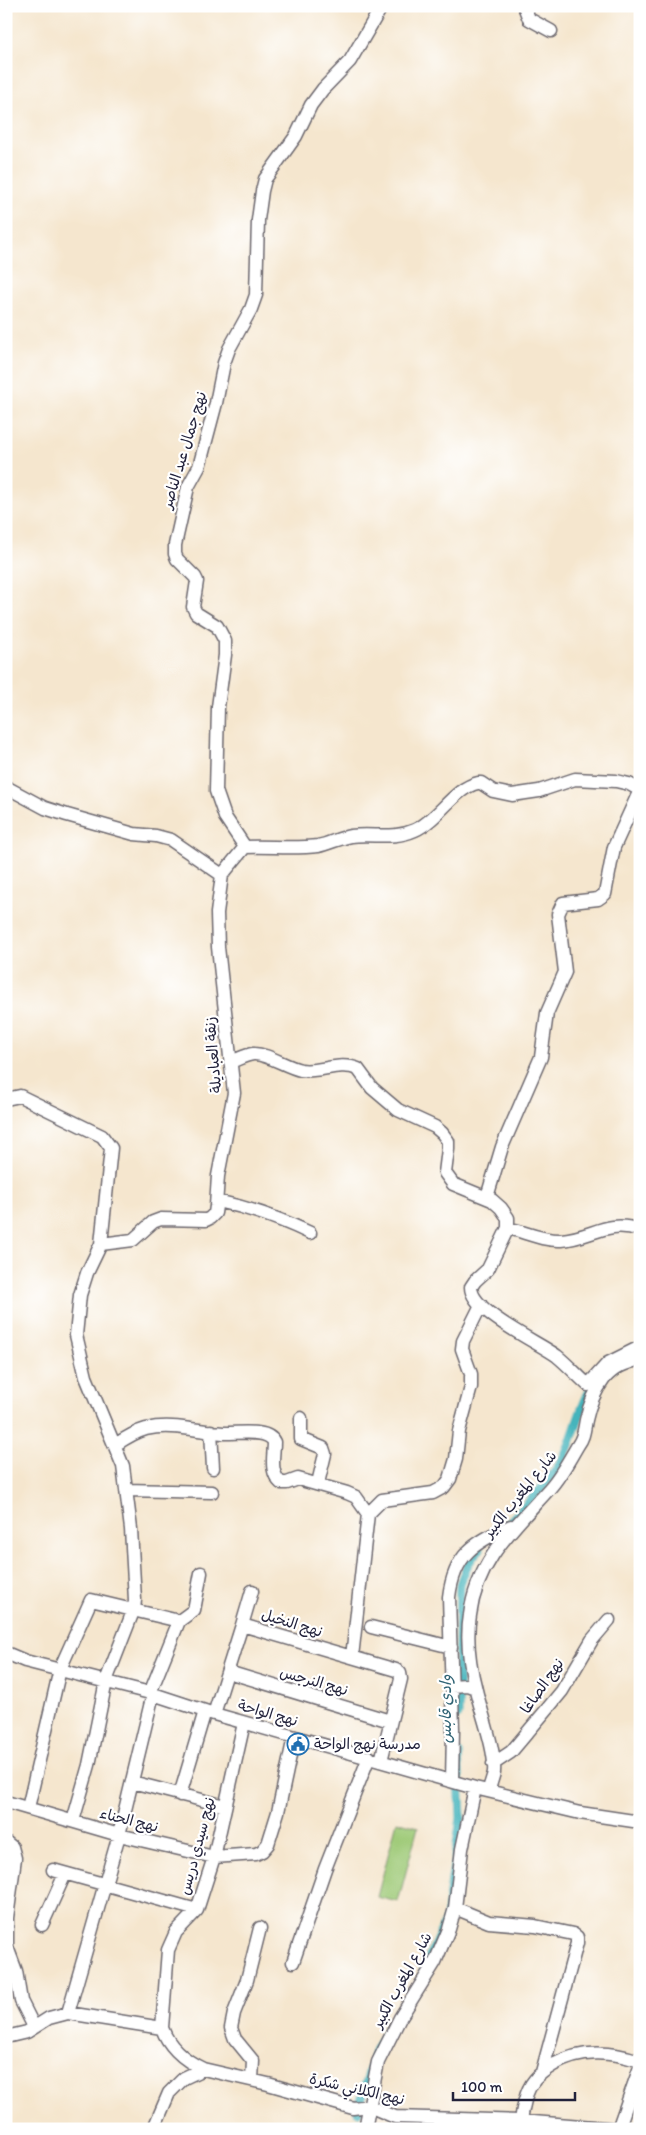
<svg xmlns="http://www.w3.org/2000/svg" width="646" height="2135" viewBox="0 0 646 2135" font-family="Itim,'Playpen Sans Arabic',sans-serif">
	<rect width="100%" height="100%" fill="#fff"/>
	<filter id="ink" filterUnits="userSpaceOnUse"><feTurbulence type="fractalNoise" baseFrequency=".02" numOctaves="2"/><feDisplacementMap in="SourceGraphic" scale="10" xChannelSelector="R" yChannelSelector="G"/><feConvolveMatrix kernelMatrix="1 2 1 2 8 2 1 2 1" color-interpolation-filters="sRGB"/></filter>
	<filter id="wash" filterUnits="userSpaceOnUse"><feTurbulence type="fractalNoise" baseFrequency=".0096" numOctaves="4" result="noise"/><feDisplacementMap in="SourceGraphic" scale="20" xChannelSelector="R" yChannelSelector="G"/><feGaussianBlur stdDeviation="1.12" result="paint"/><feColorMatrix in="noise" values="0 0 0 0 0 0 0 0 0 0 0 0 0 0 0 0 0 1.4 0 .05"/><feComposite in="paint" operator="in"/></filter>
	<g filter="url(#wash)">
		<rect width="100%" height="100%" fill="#f5e6ce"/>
		<path fill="#9dc976" stroke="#607658" d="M397,1821l21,6 -20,75 -21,-5z"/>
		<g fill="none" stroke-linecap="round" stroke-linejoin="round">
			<path stroke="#44b4bc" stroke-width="9" d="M505,1527c15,-17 39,-38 51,-57 19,-27 21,-61 39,-89
				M458,1715l2,-131c5,-14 9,-25 20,-35
				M424,1969l22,-49 15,-102 -3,-65
				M358,2111l18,-62 15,-26"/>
		</g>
	</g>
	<g filter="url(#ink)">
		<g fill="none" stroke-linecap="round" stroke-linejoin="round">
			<g stroke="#6c676e" stroke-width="15">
				<path id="minor" d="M524,6l5,13 22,12
					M6,787l39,21 22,7 67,19 22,2 15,4 51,35 23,-28c25,-1 49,2 73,-1 11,-2 21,-8 33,-10 22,-3 42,4 64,-6 23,-10 39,-42 63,-47h3l12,8 19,4 27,-4 36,-12 41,2 13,3 11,6
					M245,847l-20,-30 -9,-26 2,-84 7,-52v-14l-8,-15 -21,-13 -3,-6 4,-26 -2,-4 -18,-18 -2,-5v-9l13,-58 11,-20 17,-64 8,-40 5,-14 22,-40 5,-14 2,-75 4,-29 3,-12 31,-43 15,-31 12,-16 27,-28 32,-55
					M230,1062c7,-2 15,-7 23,-8 14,-1 33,13 48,16 19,3 38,-9 57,-1l14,19 26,22 37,17 7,6 6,8v8l-3,24 8,11 39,16 9,8 7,10v10l-20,41 -13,12 -4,6c0,25 67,55 86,69 11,9 21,20 31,29l20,-22 32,-16
					M6,1099l14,-3 82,40 9,12 -10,96 -14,29 -7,22 -4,40 10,42 37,89 8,63 4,71 -1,9 -28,72 -17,84 -16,56
					M487,1197l15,-50 39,-90 6,-44 18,-41 -7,-58 5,-11 35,-4 7,-5 9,-47 26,-57
					M217,1201c33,7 62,17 93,32
					M508,1228c17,4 35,13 53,12 31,-2 45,-21 79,-10
					M101,1244l32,-4 20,-18 8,-3 45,1 4,-2 5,-5 1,-7 2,-30 16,-83 -16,-146 -1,-34 5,-38
					M301,1418v21l22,9 2,6 -7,29
					M211,1431l2,37
					M115,1445c9,-6 20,-13 31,-16 26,-6 50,2 77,4 13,1 45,-5 51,9 0,14 -5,30 7,41h6l11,-4 49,14 9,4 12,17
					M126,1490l86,2
					M179,1621l15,-11 7,-37
					M242,1625l10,-34
					M371,1627l80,20
					M6,1653l19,8 125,32 64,21 261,74 105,25 60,9
					M352,1657l16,-143 14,-14 51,-7 11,-6 6,-8 6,-20 3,-28 12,-44v-13l-9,-25 1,-8 18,-36
					M228,1672l162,49
					M452,1686l15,-1 8,3
					M214,1714l28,-89 154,45 4,3 1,6 -20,82
					M493,1764l18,-12 37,-44 14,-17 30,-51 17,-20
					M452,1781l1,-52 -4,-132c5,-42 25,-55 62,-71
					M132,1782l93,24
					M489,1790c1,-6 4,-12 5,-18 2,-21 -13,-60 -18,-82 -6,-23 -10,-51 -6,-75 7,-55 44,-87 79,-126 12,-13 20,-29 29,-44 6,-8 6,-15 8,-25 3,-14 9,-29 18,-41 10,-12 22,-16 36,-20
					M180,1795l25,-84
					M6,1802l113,33 95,22 42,-3 6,-3 6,-7 10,-32 16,-75
					M28,1808l32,-139 31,-69 88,21 -29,72
					M6,1842l6,5 3,11 -8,60v29l9,24 5,30 13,26
					M53,1870l144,40
					M455,1908l34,14 46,4 38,8 4,3v6l-35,129
					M42,1925l23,-51
					M293,1962l32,-93 44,-112
					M68,2013l51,-178 34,-141
					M6,2037l21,-5 22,-14 19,-5 94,15
					M203,2069c-19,-9 -34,-21 -41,-41l6,-78 8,-18 21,-22 17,-53 30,-134
					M252,2080l1,-19 -18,-22 -4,-11 3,-15 13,-33 13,-52
					M522,2127c-2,-9 1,-18 3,-27 4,-17 13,-26 28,-35 28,-16 57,-14 87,-4
					M154,2128l15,-35 15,-15 19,-9 65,15 85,24 16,-2 26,11 126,4 97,8
					M365,2129l13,-67 22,-44 35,-56 14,-33 6,-21 7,-59 13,-61
					M618,2129l22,-62"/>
			</g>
			<use href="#minor" stroke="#fff" stroke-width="12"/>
		</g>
	</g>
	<defs>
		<g id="civic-ring" transform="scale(1.125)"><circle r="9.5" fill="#fff" stroke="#1f6fb2" stroke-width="1.5"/><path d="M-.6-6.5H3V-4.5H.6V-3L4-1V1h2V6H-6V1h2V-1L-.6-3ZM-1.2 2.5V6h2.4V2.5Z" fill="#1f6fb2"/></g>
	</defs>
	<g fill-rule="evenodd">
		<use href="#civic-ring" x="298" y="1744"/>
	</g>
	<g text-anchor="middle" stroke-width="4.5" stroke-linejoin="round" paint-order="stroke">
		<g font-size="15" fill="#22223b" stroke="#fff">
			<text transform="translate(184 450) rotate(-73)" y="5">نهج جمال عبد الناصر</text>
			<text transform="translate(213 1055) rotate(-95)" y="5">زنقة العباديلة</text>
			<text transform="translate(520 1494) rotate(-51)" y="5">شارع المغرب الكبير</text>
			<text transform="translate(292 1623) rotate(17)" y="5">نهج النخيل</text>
			<text transform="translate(314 1681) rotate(16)" y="5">نهج النرجس</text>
			<text transform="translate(542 1686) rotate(-55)" y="5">نهج الصاغا</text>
			<text transform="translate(268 1713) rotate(16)" y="5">نهج الواحة</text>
			<text transform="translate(129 1820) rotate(14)" y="5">نهج الحناء</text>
			<text transform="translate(197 1846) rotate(-75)" y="5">نهج سيدي دريس</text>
			<text transform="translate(402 1980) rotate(-61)" y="5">شارع المغرب الكبير</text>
			<text transform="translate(357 2089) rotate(13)" y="5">نهج الكلاني شكرة</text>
		</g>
		<g font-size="15" fill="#22223b" stroke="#fff" text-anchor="start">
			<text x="314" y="1749">مدرسة نهج الواحة</text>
		</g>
		<g font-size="16" font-style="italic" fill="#316475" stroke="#fff">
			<text transform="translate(445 1709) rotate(-90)" y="6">وادي قابس</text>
		</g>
	</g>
	<rect width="646" height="2135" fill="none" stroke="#fff" stroke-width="25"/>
	<path d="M453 2092v8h122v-8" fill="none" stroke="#22223b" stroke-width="2.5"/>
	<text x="461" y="2092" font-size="15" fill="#22223b" stroke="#ffffff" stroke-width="4" paint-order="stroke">100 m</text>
</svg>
